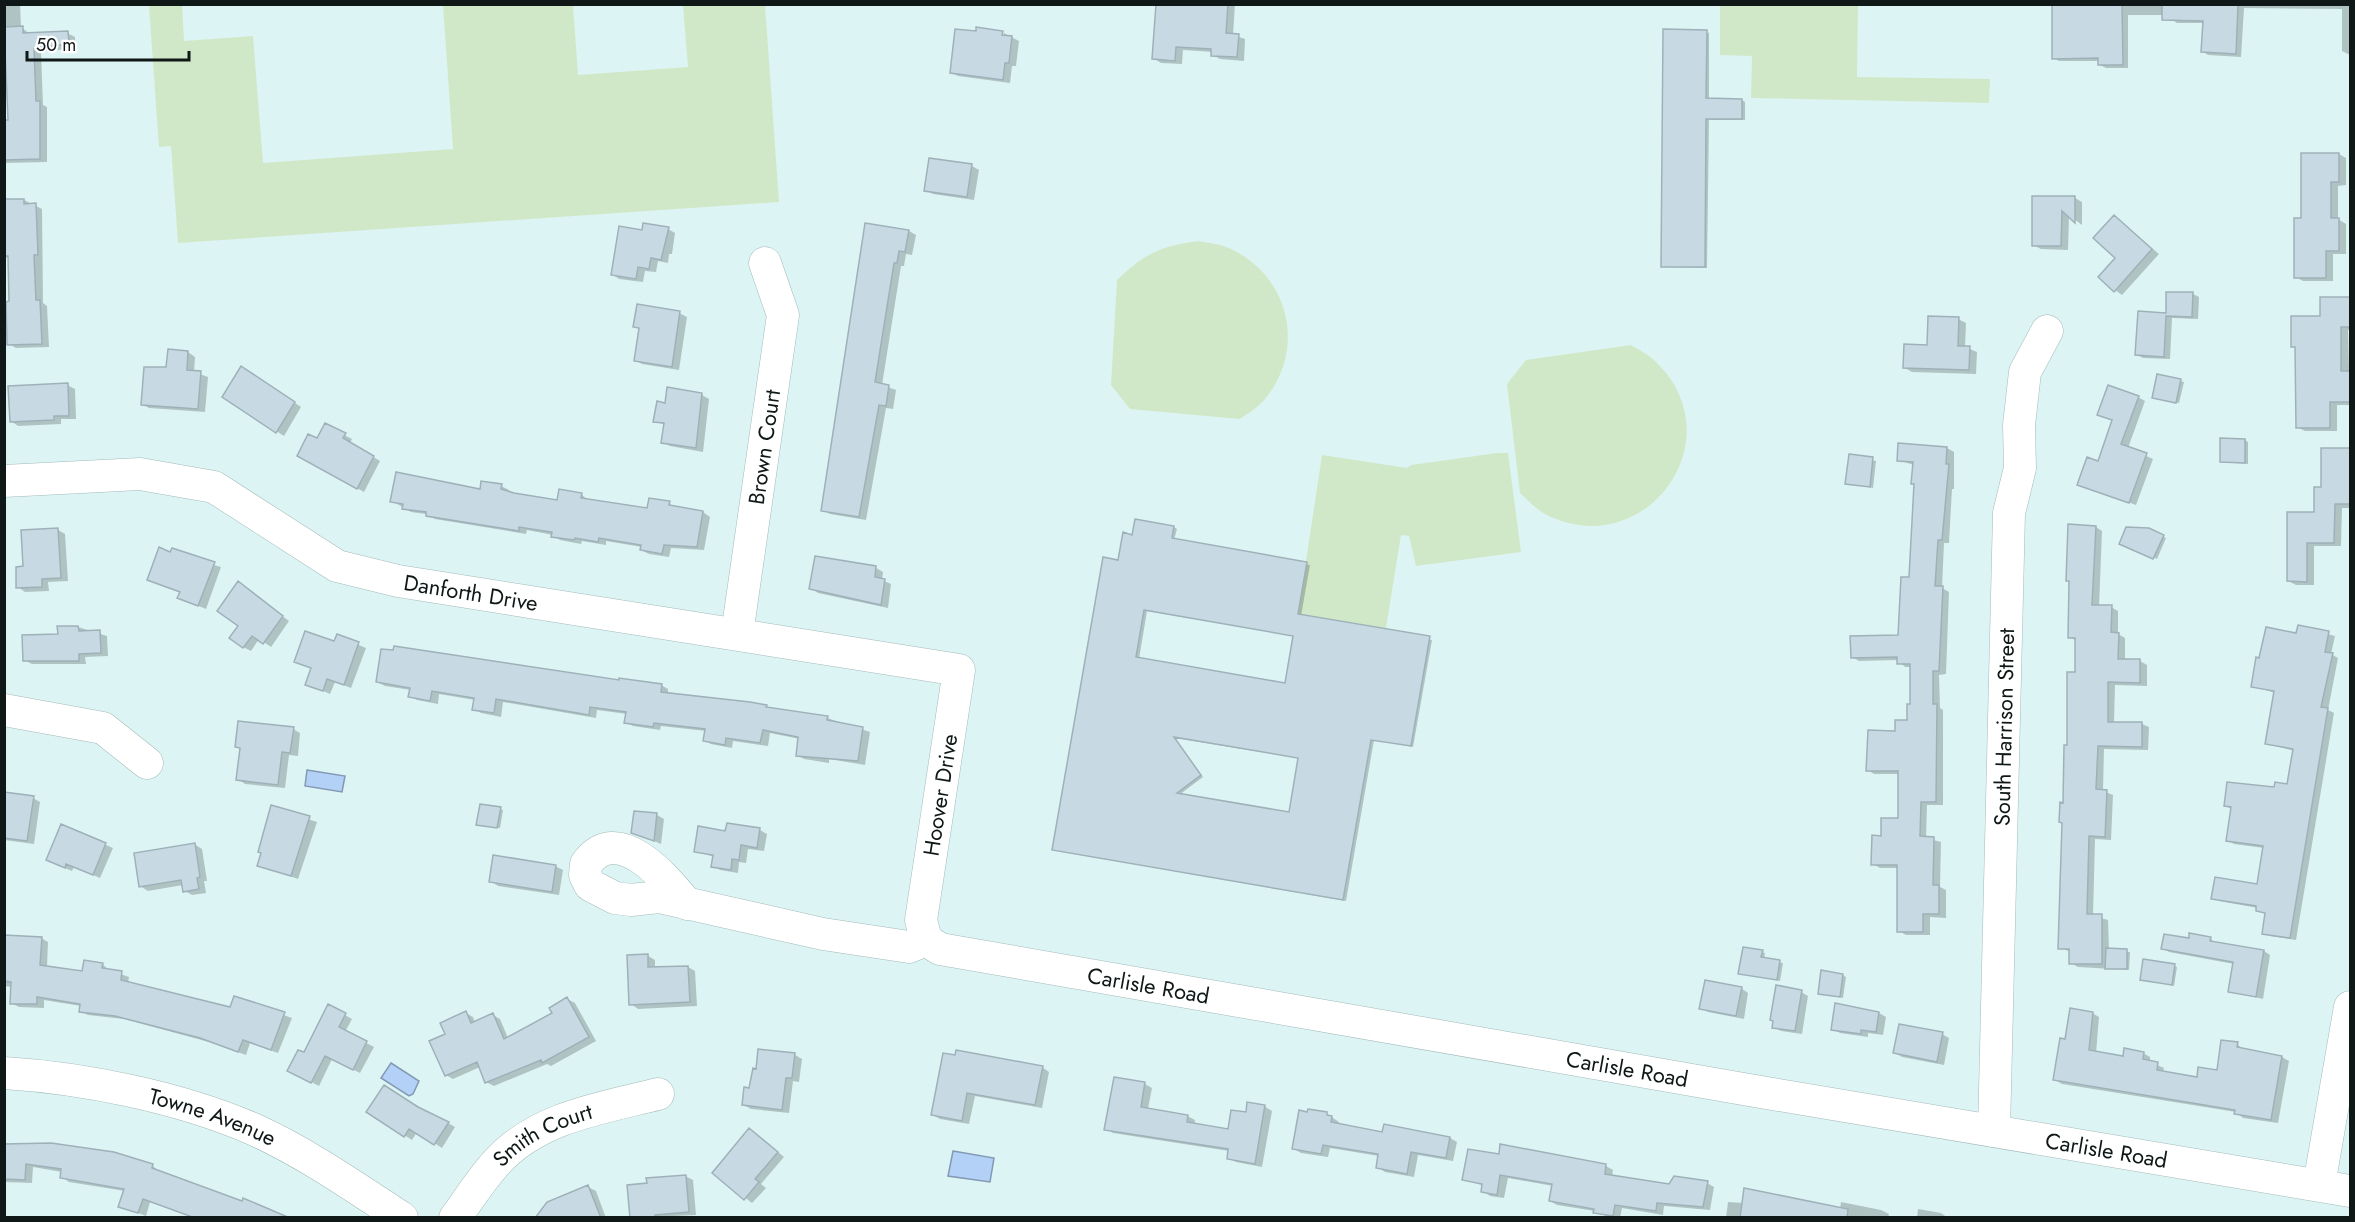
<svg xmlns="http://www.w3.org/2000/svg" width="2355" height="1222" viewBox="0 0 2355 1222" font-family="Jost,sans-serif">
	<rect width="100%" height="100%" fill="#ddf4f4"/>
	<path fill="#d1e8c8" d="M182,5l2,36 69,-5 10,127 190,-14 -10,-144h130l5,70 110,-8 -5,-62h82l14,197 -601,41 -7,-97 -12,1 -10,-141z
		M1720,5h138l-1,72 133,2 -1,24 -238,-5 1,-42 -32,-1z
		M1198,241c10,2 22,3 31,7 60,27 78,100 36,151 -6,8 -17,14 -25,20l-110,-10 -19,-24 6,-105c27,-26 43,-34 81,-39z
		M1631,345c8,5 19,10 26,18 79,78 -14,202 -112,151 -9,-5 -17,-14 -25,-21l-13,-109 19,-24z
		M1497,453h11l13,99 -105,14 -7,-30 -8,-1 -15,93 -88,-14 24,-159 85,13 4,-3z"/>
	<path fill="#b3d1f7" stroke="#8299b4" stroke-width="1.5" d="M307,770l38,6 -3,16 -37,-6z
		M391,1063l28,18 -6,13 -4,2 -28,-18z
		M953,1151l41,7 -4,24 -42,-6z"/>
	<path fill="#0003" fill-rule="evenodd" d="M4,4h16l1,23 9,7 37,-1 8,4v11l-34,4 2,53 4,2v55l-43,1v-25h3l2,-16 -2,-37 -3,-1z
		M1157,4h78l-2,31 12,4 -1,22 -24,-2 -7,-4v-3l-30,-2 -1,14 -21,-1 -8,-5z
		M2053,4h297v51l-8,-4v-42l-98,-1 -3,49 -33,-2 -6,-4 2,-28h-27l-6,-4v-4h-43v53h-22l-6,-3v-4h-41l-6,-3z
		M978,29l25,4h-2l-1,9h3l1,-9 15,8 -3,25h-4l-2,17 -52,-7 -7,-4 5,-41 21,2z
		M1706,32l3,1v67h33l3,2v18h-36l-2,148 -42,-1 -3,-1z
		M2339,154l7,4v27l-8,1v33l8,5v30h-13v27h-30l-7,-4 7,-57z
		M972,166l7,4 -5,30 -41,-6 -7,-4z
		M2034,198h41l7,4v23l-13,-10 -1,35 -27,-1 -8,-4z
		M24,200l18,9 1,94 4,3 2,41 -33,1 -7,-4v-85l-5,-3v-55z
		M2115,217l44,37 -37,41 -7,-5 2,-33z
		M866,224l43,7 7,4 -4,20 -6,-1 -2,12h-3l-19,119 14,5 -3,19 -7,-1 -20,112 -36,-6 -7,-4z
		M668,229l7,4 -3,21h-3l-1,9 -10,-2 -2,11 -11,-1 -2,11 -24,-3 -7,-5 32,-43z
		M2193,294l6,3 -1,22 -26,-1 -2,41 -27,-1 -6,-3 2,-42 28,2z
		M2350,298v32h-2l2,75h-13v26h-32l-8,-4 -1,-79 -3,-2 28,-29v-18z
		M679,313l8,4 -8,53 -37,-6 -7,-4 5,-31 -5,-3z
		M1958,319l8,4 -1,24 12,5 -1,22 -64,-2 -7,-4z
		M188,352l7,5 -1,15 14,5 -3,35 -56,-4 -7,-4 25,-36z
		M249,372l52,35 -17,29 -60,-39z
		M2158,375l26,7 -5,21 -23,-4z
		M67,385l8,4 1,30h-15v5l-43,2 -7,-5z
		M669,389l33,6 7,4 -6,53 -33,-6 -8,-4 3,-17 -10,-4 11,-16z
		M2138,397l7,4 -17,47 25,11 -17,46 -57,-21 20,-21 14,-42 -14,-7z
		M325,425l27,14 -2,4 30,18 -16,31 -65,-36 18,-16z
		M2245,440l3,2v22l-27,-2z
		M1947,448l7,4v37h-2l-3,54h-5l-2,45 7,4 -3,82 -7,1 1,33 3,2v95h-16l-1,33 15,4 -1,45 6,3v28l-16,-1v18h-24l-7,-4v-63h-19l-7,-4 26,-44v-46h-25l-6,-4 40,-48 3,-17 1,-38h-7l-7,-7 -39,1 -7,-4 48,-20 10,-59 5,-93 -1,-20 -16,-5z
		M2322,449h28v59h-8l-1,38h-27v39h-18l-8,-4 28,-67 6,-26z
		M1850,456l26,5 -3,27 -26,-5z
		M501,486l8,4 -1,3 50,9 23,-8 7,6 60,10 2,-10 53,12 7,5 -6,33 -33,-2 -2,9 -20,-3 -8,-4 1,-3 -36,-6v4l-24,-4 -1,3 -21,-4 -7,-5 -26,-5 -1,4 -91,-15 -9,-5 -15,-2 -19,-11z
		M1174,527l3,2 -3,11 136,25 -9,51 131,24 -19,107 -39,-7 -28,161 -292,-51 65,-288 14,-25zM1147,611l148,25 -9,48 -147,-25zM1174,738l125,20 -9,56 -111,-19 24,-18z
		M2096,527l6,4 -3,76h12l7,4v23l7,4v22l15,1 7,4v21l-32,-1 -1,38 28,1 7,3 -1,23 -44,-1 -1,42 10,4 -2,45 -16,-1 -2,77 15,4 1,30 21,2 -1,18 -51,-3 -7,-4v-11l-11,-4 4,-144 12,-130 1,-33 -8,-4 2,-55 -4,-2z
		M58,530l7,4 3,47 -20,1 1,9 -24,1 -7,-5 7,-19 -2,-36z
		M2149,530l17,8 -9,21 -33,-14z
		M171,553l50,14 -15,42 -27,-11 2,-5 -33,-14z
		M816,558l60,10 7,4 -1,8 9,4 -3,24 -70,-15 -7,-5z
		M238,583l51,38 -18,26 -12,-8 -8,12 -8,-4z
		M78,627l29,9 1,20 -23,1 1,7h-54l-8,-4 35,-25z
		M2299,627l36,9 -4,18 7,4 -10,52 6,3 -38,227 -26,-4 -6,-3 3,-19 -10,-4 1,-2 -39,-7 -6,-3 45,-12 6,-38 -30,-4 -6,-4 3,-31 -6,-4 64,-19 6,-35 -28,-7 8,-51 -22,-7 7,-27 37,-24z
		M337,636l29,12 -15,40 -16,-6 -5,12 -23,-10z
		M377,682h243l41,3 7,4v5l98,12 6,4 55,8 43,14 -5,33 -36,-6v4l-25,-4 -7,-4 3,-16 -30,-6 -2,13 -35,-5 -1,7 -21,-4 -7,-4 2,-9 -45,-5 -1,4 -27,-4 -7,-4 1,-8 -30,-4 -1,8 -93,-16 -2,15 -20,-4 -7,-4 1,-9 -36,-6 -1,10 -21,-4 -7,-4 1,-6 -26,-4z
		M293,729l7,4 -2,23 -9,-1 -4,33 -40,-4 -7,-5 3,-30 -4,-3z
		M4,793l29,5 7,4 -6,42 -30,-4z
		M272,807l45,15 -19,57 -39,-14z
		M500,809l3,1 -3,18 -19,-2z
		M635,812l22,3 7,4 -3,25 -28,-12z
		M62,826l51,22 -13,30 -26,-11 -2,4 -17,-7z
		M760,830l7,4 -3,17 -16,-2 -2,14 -7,-1 -1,11 -18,-3 -7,-4 1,-9 -18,-6 31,-19z
		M194,844l8,5 5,32h-3l2,12 -14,2 -7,-4 -2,-6 -35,6 -8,-5z
		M555,866l8,4 -4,25 -61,-9 -7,-5z
		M4,937l37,1 7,4 -1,25 36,5 19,-8 7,6 20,7 -1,6 103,26 4,-11 57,20 -14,35 -28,-10 -4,12 -37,-13 -85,-23 -36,-4 -8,-4 1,-5 -37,-6v8l-25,-1 -8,-4 1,-16 -8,-1z
		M2210,938l6,6 48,7 6,4 -7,44 -34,-8 5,-27 -65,-12 -6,-4 27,-9z
		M1762,952l3,1 -1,6 19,4 -3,18 -40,-8z
		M648,956l7,4v8l33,-1 7,4 2,35 -59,3 -7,-5z
		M2174,966l3,1 -3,19 -32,-7z
		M1842,975l4,2 -3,21 -24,-5z
		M1741,988l7,5 -4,26 -36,-7 -7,-4z
		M1801,992l7,4 -6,38 -21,-3 -7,-4 1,-6z
		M567,999l8,4 21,38 -45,25 -4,-2 -53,22 -8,-4 -6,-15 -27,12 -7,-4 1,-40 19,-22 7,4 2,6 18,-8 7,4 8,19 46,-24z
		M329,1006l23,13 -7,13 29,15 -14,26 -28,-14 -13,27 -23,-12z
		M1879,1013l7,4 -3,18 -15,-2v4l-28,-4 -7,-4z
		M2092,1013l7,4 -3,36 29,5 18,-5 7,4v5l14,6 -1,4 35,7 20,-7 19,-28 7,6 38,7 7,4 -11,62 -35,-5 -7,-6 -174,-28 -7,-4 11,-39z
		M1942,1034l7,4 -5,27 -42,-8 -7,-4z
		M760,1050l35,5 7,4 -3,23 -6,-1 -4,32 -38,-4 -7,-4 13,-35z
		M944,1055l98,12 7,5 -7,36 -67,-12 -6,28 -29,-5 -7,-4z
		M1115,1078l30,6 7,4 -4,21 39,7 8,4 -1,5 35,6 18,-18 17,-7 8,5 -10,56 -26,-5 -8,-4 1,-7 -116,-18 -7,-4z
		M384,1087l71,40 -13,21 -25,-16 -5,8 -44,-28z
		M1327,1114l12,8 -1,3 45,8 67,5 7,4 -4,19 -35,-6 -4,22 -29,-5 -8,-5 2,-11 -49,-8 -2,9 -27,-4 -7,-4z
		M757,1134l27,23 -23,27 5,4 -14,15 -38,-30z
		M4,1145l109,9 40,12 6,6 84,31 19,4 -75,7 -37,-12 -4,14 -26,-10 5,-15 -56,-9 -7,-5v-5l-29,-5 -1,16 -28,-1z
		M1500,1155l106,11 7,4 -1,6 58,9 37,-2 7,4 -4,23 -46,-4 -1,9 -41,-7 -2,10h-10l-15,-7 -38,-6 -7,-4 3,-15 -45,-8 -4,20 -14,-2 -7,-5 1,-5 -20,-7z
		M685,1176l8,4 3,35 -65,3 17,-34z
		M588,1187l8,4 10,27h-69z
		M1728,1202l112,7 1,-7 40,8 8,4 -1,4h-162z
		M1918,1209l23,4 7,5h-31z"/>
	<path fill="#c7dae3" stroke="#9eb1b9" stroke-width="1.5" fill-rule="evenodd" d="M1156,4h72l-2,29 13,1 -2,23 -26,-1v-7l-35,-2 -1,14 -23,-2z
		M2052,4h70l1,61h-25v-7l-46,1z
		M2162,4h76l-2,50 -35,-2 2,-31 -41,-1z
		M23,26v7l45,-2 1,13 -35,4 2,53h4v58l-36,1 1,-40h3l-4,-93z
		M976,27l27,4 -1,4 10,1 -3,27h-4l-2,17 -53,-7 5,-44 21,2z
		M1663,29l44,1 -1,68 36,1v20h-36l-1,148h-44z
		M2301,153h38v29h-8v36h8v33h-13v27h-32v-60h7z
		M929,158l43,6 -5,33 -43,-6z
		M2032,196h43v27l-13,-12 -1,35h-29z
		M4,199h20v5l12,-1 2,52h-4l2,45h4l2,44 -35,1 -1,-43 3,-1 -1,-45h-4z
		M2114,215l38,34 -38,43 -16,-15 17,-19 -22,-20z
		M643,223l26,4 -8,33 -10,-2 -2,11 -11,-2 -2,12 -25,-4 8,-49 23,4z
		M865,223l44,7 -4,22 -6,-1 -2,12h-3l-19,119 14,3 -3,21 -7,-1 -20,112 -38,-6z
		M2166,292h27l-1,25 -26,-1 -2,41 -29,-2 3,-44 28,2z
		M2320,297h30v30h-9v44h9v31h-20v26h-34l-1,-81h-4v-31h29z
		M637,304l43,7 -8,56 -38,-6 5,-33 -6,-1z
		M1928,316l31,1 -1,29h12l-1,24 -66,-2 1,-24 23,1z
		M168,349l20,2 -1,19 14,1 -3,38 -57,-4 3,-38h22z
		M241,366l54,36 -19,31 -54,-36z
		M2157,374l24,5 -5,24 -24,-5z
		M68,383l1,33h-15v4l-44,2 -2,-36z
		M2108,385l31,11 -18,48 26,9 -18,50 -52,-18 10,-28 11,4 14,-41 -15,-5z
		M667,387l35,6 -6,55 -35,-5 3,-20 -11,-1 4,-21 8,2z
		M325,423l21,10 -3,5 31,18 -17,33 -60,-33 11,-22 9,4z
		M2220,438l25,1v24l-25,-1z
		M1898,443l49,4 -1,17h3l-7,76h-4l-3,46h8l-4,85h-6v33h4l-1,98h-15l-1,34 14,1 -1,48h6v29h-16v18h-26v-67h-26l1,-30 9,1v-18h17v-47h-32l2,-41 27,1v-11h12v-16h3v-40h-13v-7l-46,1 -1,-22 48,-1 3,-58h8l5,-93h-3l2,-22 -16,-1z
		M2321,448h29v56h-15l-1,39h-27v39l-20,-1v-69h27v-25h7z
		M1849,454l24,3 -3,30 -25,-3z
		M396,472l84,17 1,-8 21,3 -1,5 13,4 43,7 2,-11 23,4 -1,5 66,10 2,-10 21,3 -1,4 34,6 -6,36 -33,-2 -2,9 -22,-4 1,-5 -42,-7 -1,4 -23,-4 -1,2 -23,-3 1,-5 -33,-5v4l-93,-15v-4l-24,-3 1,-5 -13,-2z
		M1135,519l39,7 -2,12 135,24 -9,52 132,22 -19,110 -40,-6 -28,160 -291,-50 51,-293 15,3 5,-28 9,3zM1144,610l149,26 -8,47 -149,-26zM1174,737l124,21 -9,54 -112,-19 24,-18z
		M2068,524l28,2 -4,79h20l-1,27 8,1 -1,26h22v24l-32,-1v40h34v25l-44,-1 -2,43 11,1 -2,47 -16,-1 -2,78h15v50h-33v-15h-11l4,-126 -3,-1 1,-20 3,1 1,-58h3v-73h8v-34h-7l1,-57h-3z
		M2126,527l23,1 15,7 -11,24 -34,-15z
		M58,528l3,50 -19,1v8l-26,1v-21l7,-1 -2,-36z
		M159,547l11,5 2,-4 43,14 -17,44 -21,-8 3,-6 -33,-12z
		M815,556l61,10 -1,11 10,2 -4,26 -72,-16z
		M238,581l45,35 -20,28 -11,-8 -9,12 -14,-10 9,-12 -21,-15z
		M2298,625l31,6 -4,21 8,1 -12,54 7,1 -38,230 -28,-4 3,-21 -9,-2v-5l-45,-7 4,-22 42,7 6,-38 -37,-5 5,-34 -7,-1 3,-24 47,5 1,-5 12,2 6,-35 -28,-5 9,-53 -23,-4 5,-30 3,1 7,-31 30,6z
		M57,626h21l1,5 21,-1 1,23 -22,1v7h-56l-1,-26 36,-1z
		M305,631l29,10 3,-7 22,8 -15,43 -17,-6 -4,12 -18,-6 6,-17 -17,-6z
		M394,646l225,34v-2l43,6 -1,8 89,10 17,3 -1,2 62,9 -1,4 36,7 -5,34 -62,-5 2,-19 -35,-7 -3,13 -34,-5 -1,7 -22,-4 2,-12 -51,-6 -1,4 -29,-4 2,-11 -36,-5 -1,8 -93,-16 -2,14 -22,-3 2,-12 -42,-7 -2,10 -22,-4 2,-9 -34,-6 5,-33 12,1z
		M238,721l56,6 -4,26 -8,-1 -4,33 -42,-5 4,-32 -5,-1z
		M4,792l30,4 -7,45 -23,-3z
		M480,804l21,3 -4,21 -21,-3z
		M271,805l39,11 -19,60 -34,-10 4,-13 -3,-1z
		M634,811l23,2 -3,28 -23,-8z
		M727,823l33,5 -3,20 -16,-3 -2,15 -7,-1 -1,11 -20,-3 2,-12 -19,-3 4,-26 27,5z
		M61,824l45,19 -13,32 -27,-11 -1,4 -19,-8z
		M195,843l5,34 -3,1 2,11 -16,3 -2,-12 -42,7 -5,-34z
		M493,855l63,10 -4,27 -63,-10z
		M2189,933l22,4 -1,4 54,9 -8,47 -28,-5 5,-30 -72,-13 3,-15 25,4z
		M4,935l38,2 -2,28 42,6 2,-11 19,3 -1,5 20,3 -1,9 109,27 4,-11 51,16 -14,38 -28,-10 -5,12 -38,-14 -85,-22 -36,-4 1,-8 -43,-7v7h-27l1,-22 -7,-1z
		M1743,947l20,3 -2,7 19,3 -3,20 -39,-6z
		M2106,948l21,1v20h-22z
		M648,954v13l40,-1 2,36 -61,3 -2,-50z
		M2143,959l32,5 -3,21 -32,-5z
		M1821,970l22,4 -3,23 -22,-3z
		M1705,980l37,7 -6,29 -37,-7z
		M1776,985l26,5 -7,41 -23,-3 1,-7 -3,-1z
		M567,997l22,40 -47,26 -1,-3 -56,23 -8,-21 -32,14 -16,-35 16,-7 -5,-11 26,-12 5,12 22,-10 11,26 48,-26 -3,-5z
		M1835,1003l44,9 -3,20 -15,-2v4l-30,-4z
		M328,1004l18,9 -7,14 28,14 -14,29 -28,-14 -14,27 -24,-12 11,-21 6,2z
		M2070,1008l23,4 -4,38 34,6 1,-8 20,4 -1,7 15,3 -1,8 40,7 1,-10 19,3 4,-30 17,2 -1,5 45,9 -11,64 -37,-6 1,-4 -182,-30 7,-42 5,1z
		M1899,1024l44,8 -6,30 -44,-9z
		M758,1049l37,4 -3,25h-6l-4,32 -40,-5 2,-18 5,1 4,-20 3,1z
		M956,1050l87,16 -8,39 -68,-12 -5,28 -31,-6 12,-62 12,2z
		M1114,1077l31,5 -4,25 47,8 -1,7 41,7 3,-19 15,2 1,-10 18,3 -10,59 -28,-5 1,-10 -124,-19z
		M384,1085l34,22 31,15 -15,23 -25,-16 -5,8 -38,-25z
		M1308,1109l19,3v3l5,1 -1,6 51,10 2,-8 66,13 -4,21 -35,-6 -4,22 -31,-6 2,-14 -55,-9 -2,9 -29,-5 7,-39 8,2z
		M749,1128l29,24 -23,27 4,3 -15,18 -32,-27z
		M51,1143l63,9 39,12 -1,4 90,33 1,-3 47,20h-95l-52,-19 -5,14 -20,-6 6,-18 -64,-11 1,-9 -35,-5 -1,16 -21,-1v-35z
		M1500,1144l106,20 -1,10 64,10 5,-8 34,5 -5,26 -46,-4 -1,8 -41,-6 -2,11 -20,-3 1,-4 -45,-8 3,-17 -52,-9 -3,20 -16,-3 1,-8 -20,-4 6,-31 31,5z
		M686,1175l3,37 -34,3v3h-25l-3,-33 20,-2 -1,-5z
		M588,1185l13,33h-66l12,-16z
		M1744,1188l104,21 -1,9h-107z"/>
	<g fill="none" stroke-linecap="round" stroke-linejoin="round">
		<g stroke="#a4baba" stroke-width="33">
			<g id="minor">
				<path id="s1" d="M4,481l136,-7 74,13 123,79 61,15 561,89 -38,250 5,20 14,9 809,141 601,101"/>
				<path id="s2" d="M737,634l46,-319 -18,-52"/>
				<path d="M4,710l99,18 44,35"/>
				<path d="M687,904c-20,-24 -69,-85 -101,-40l-1,11 5,10 25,13 16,2 28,-3 164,37 86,13 17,-7"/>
				<path id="s3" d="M4,1073c80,5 175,24 249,56 53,24 100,57 149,89"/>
				<path id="s4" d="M1994,1131l15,-618 11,-45 -1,-43 6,-53 22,-41"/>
				<path d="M2319,1185l31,-178"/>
				<path id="s5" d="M455,1218c14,-19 27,-40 42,-56 41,-45 105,-54 161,-68"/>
			</g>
		</g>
		<use href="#minor" stroke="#fff" stroke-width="32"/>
	</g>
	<g text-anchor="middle" stroke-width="6" stroke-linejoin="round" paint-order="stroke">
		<g font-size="22" fill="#0f1717" stroke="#fff">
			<text dy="8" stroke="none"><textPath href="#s2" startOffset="189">Brown Court</textPath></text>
			<text dy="8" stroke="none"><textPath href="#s1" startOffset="494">Danforth Drive</textPath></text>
			<text dy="8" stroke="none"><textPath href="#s4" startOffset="404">South Harrison Street</textPath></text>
			<text transform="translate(940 795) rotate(-81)" y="8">Hoover Drive</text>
			<text dy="8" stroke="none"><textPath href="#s1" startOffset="1490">Carlisle Road</textPath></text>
			<text dy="8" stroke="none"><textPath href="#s1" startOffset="1976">Carlisle Road</textPath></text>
			<text dy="8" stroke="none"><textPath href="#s3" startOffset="214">Towne Avenue</textPath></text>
			<text dy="8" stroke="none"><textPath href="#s5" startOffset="124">Smith Court</textPath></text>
			<text dy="8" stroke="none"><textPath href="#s1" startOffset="2462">Carlisle Road</textPath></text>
		</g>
	</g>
	<rect width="2355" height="1222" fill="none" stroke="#0f1717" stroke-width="12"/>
	<path d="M27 51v9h162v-9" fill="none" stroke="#0f1717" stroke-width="3"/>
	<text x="36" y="51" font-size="18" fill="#0f1717" stroke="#ffffff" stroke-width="4.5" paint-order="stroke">50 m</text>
</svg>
